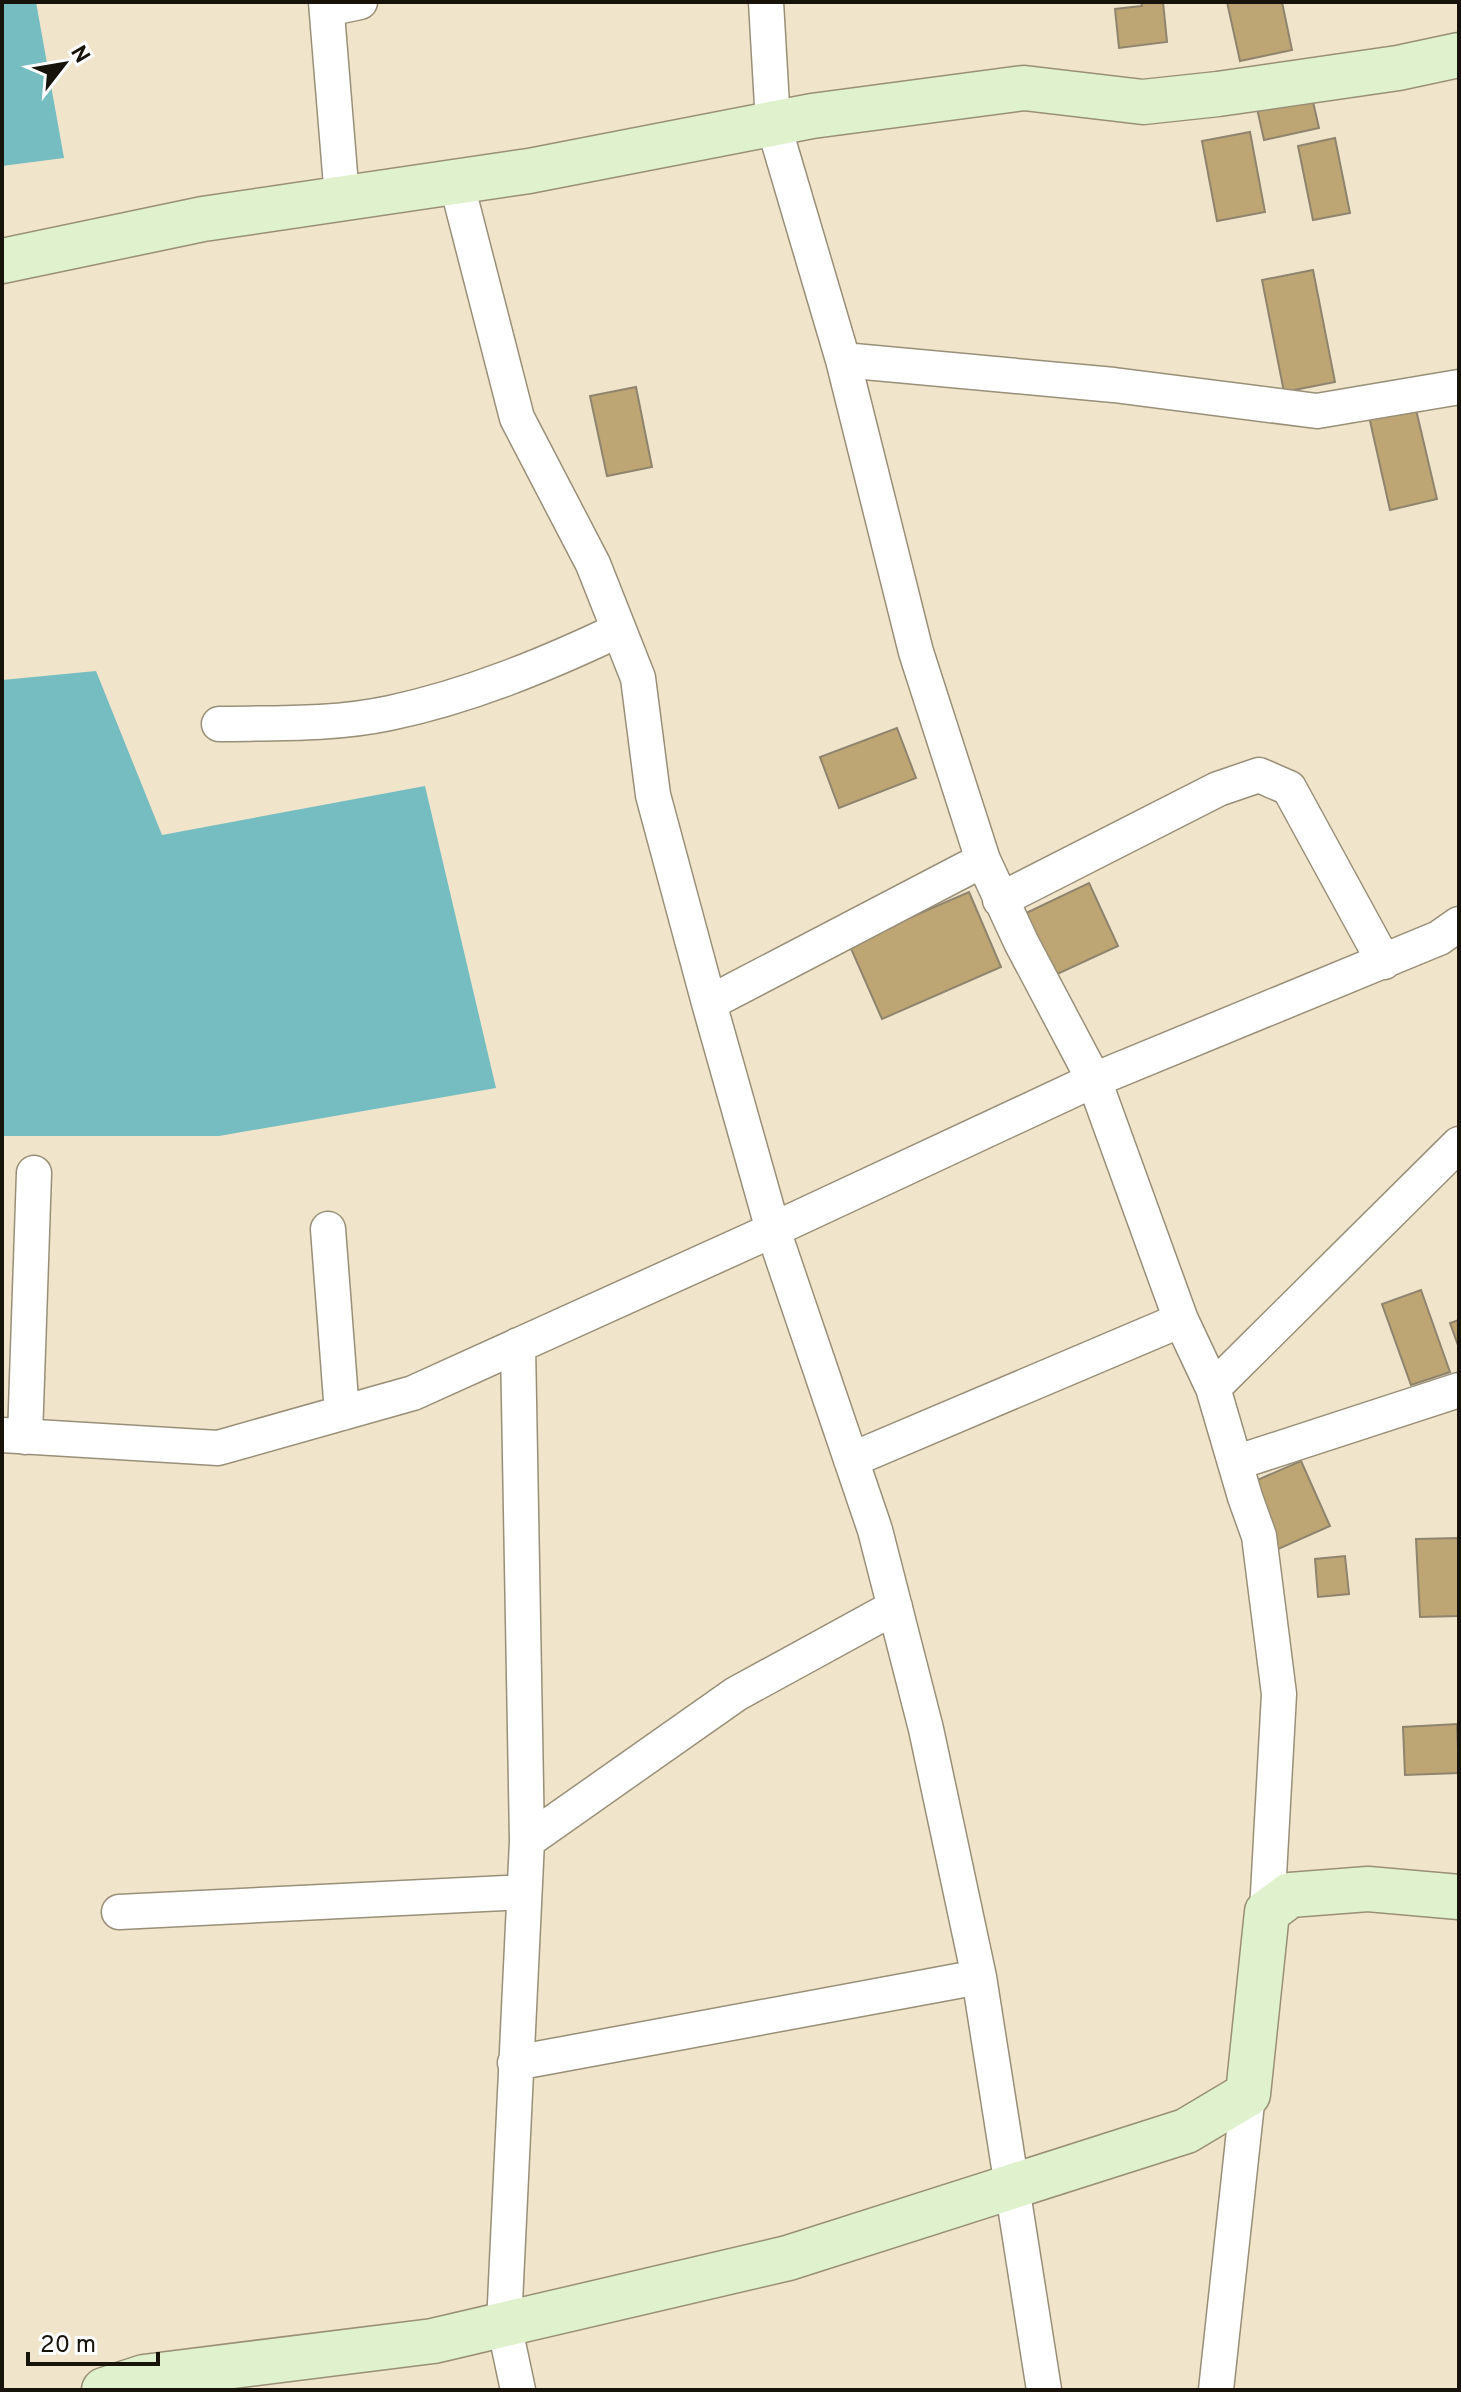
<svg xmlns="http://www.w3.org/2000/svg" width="1461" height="2392" viewBox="0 0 1461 2392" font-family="Overpass,sans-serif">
	<rect width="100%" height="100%" fill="#f0e4cb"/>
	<path fill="#75bdc1" d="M2,2h34l28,156 -62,8z
		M96,671l66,164 263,-49 71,302 -277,48h-217v-456z"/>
	<path fill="#bda673" stroke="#8f846e" stroke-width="2" d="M1141,2h22l4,40 -48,6 -4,-39 27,-3z
		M1227,2h55l10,48 -52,11z
		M1311,93l8,35 -55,12 -8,-36z
		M1250,132l15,80 -48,9 -15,-80z
		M1335,138l15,75 -37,7 -15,-74z
		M1313,270l22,112 -51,10 -22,-112z
		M636,387l16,80 -45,9 -17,-80z
		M1414,401l23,98 -47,11 -22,-98z
		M897,728l19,50 -77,30 -19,-51z
		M1089,883l29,63 -65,30 -29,-62z
		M969,892l32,75 -119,52 -33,-75z
		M1421,1290l29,82 -39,13 -29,-81z
		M1459,1320v28l-9,-25z
		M1301,1461l29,65 -54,24 -30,-65z
		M1459,1538v78l-39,1 -4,-78z
		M1345,1556l4,38 -31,3 -3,-38z
		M1457,1724l2,49 -54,2 -2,-48z"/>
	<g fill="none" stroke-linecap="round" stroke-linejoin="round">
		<g stroke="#998f78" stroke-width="37">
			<path id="street" d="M326,2l16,196
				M766,2l7,121 70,237 73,292 67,208 38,82 73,138 87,240 32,68 32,109 14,39 20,158 -12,218
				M327,9l33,-7
				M456,181l61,237 76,146 45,114 15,117 56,208 64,227 102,300 51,199 53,248 65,413
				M843,360l271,25 203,26 142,-24
				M219,724c57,-1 115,1 171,-11 80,-17 155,-48 229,-83
				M1000,900l218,-111 41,-14 30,13 95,174
				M709,1003l274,-143
				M328,1229l14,184
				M518,1345l9,496 -23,483 14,66
				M1213,1388l246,-244
				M2,1435l216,13 195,-55 338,-153 343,-160 345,-142 20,-14
				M25,1437l9,-264
				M851,1460l330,-140
				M1235,1463l224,-73
				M527,1841l209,-147 159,-87
				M119,1912l405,-20
				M515,2063l464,-86
				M1216,2390l32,-296"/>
		</g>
		<g stroke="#998f78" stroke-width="47">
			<path id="secondary" d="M2,261l201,-42 326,-48 283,-55 212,-28 119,14 75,-8 180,-26 61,-13
				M104,2390l40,-13 289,-36 355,-83 398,-127 62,-37 19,-182 23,-17 78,-6 91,8"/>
		</g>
		<use href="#street" stroke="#fff" stroke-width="34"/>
		<use href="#secondary" stroke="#dff2cd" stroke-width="44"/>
	</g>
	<rect width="1461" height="2392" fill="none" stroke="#17130a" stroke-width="8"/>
	<g transform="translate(64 64) rotate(59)" stroke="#ffffff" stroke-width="6" paint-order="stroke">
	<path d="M0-6L14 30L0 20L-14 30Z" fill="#17130a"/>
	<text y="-12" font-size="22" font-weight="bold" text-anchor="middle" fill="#17130a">N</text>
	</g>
	<path d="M28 2352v12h130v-12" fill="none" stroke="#17130a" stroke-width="4"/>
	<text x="40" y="2352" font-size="24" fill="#17130a" stroke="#ffffff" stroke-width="6" paint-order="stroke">20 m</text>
</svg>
